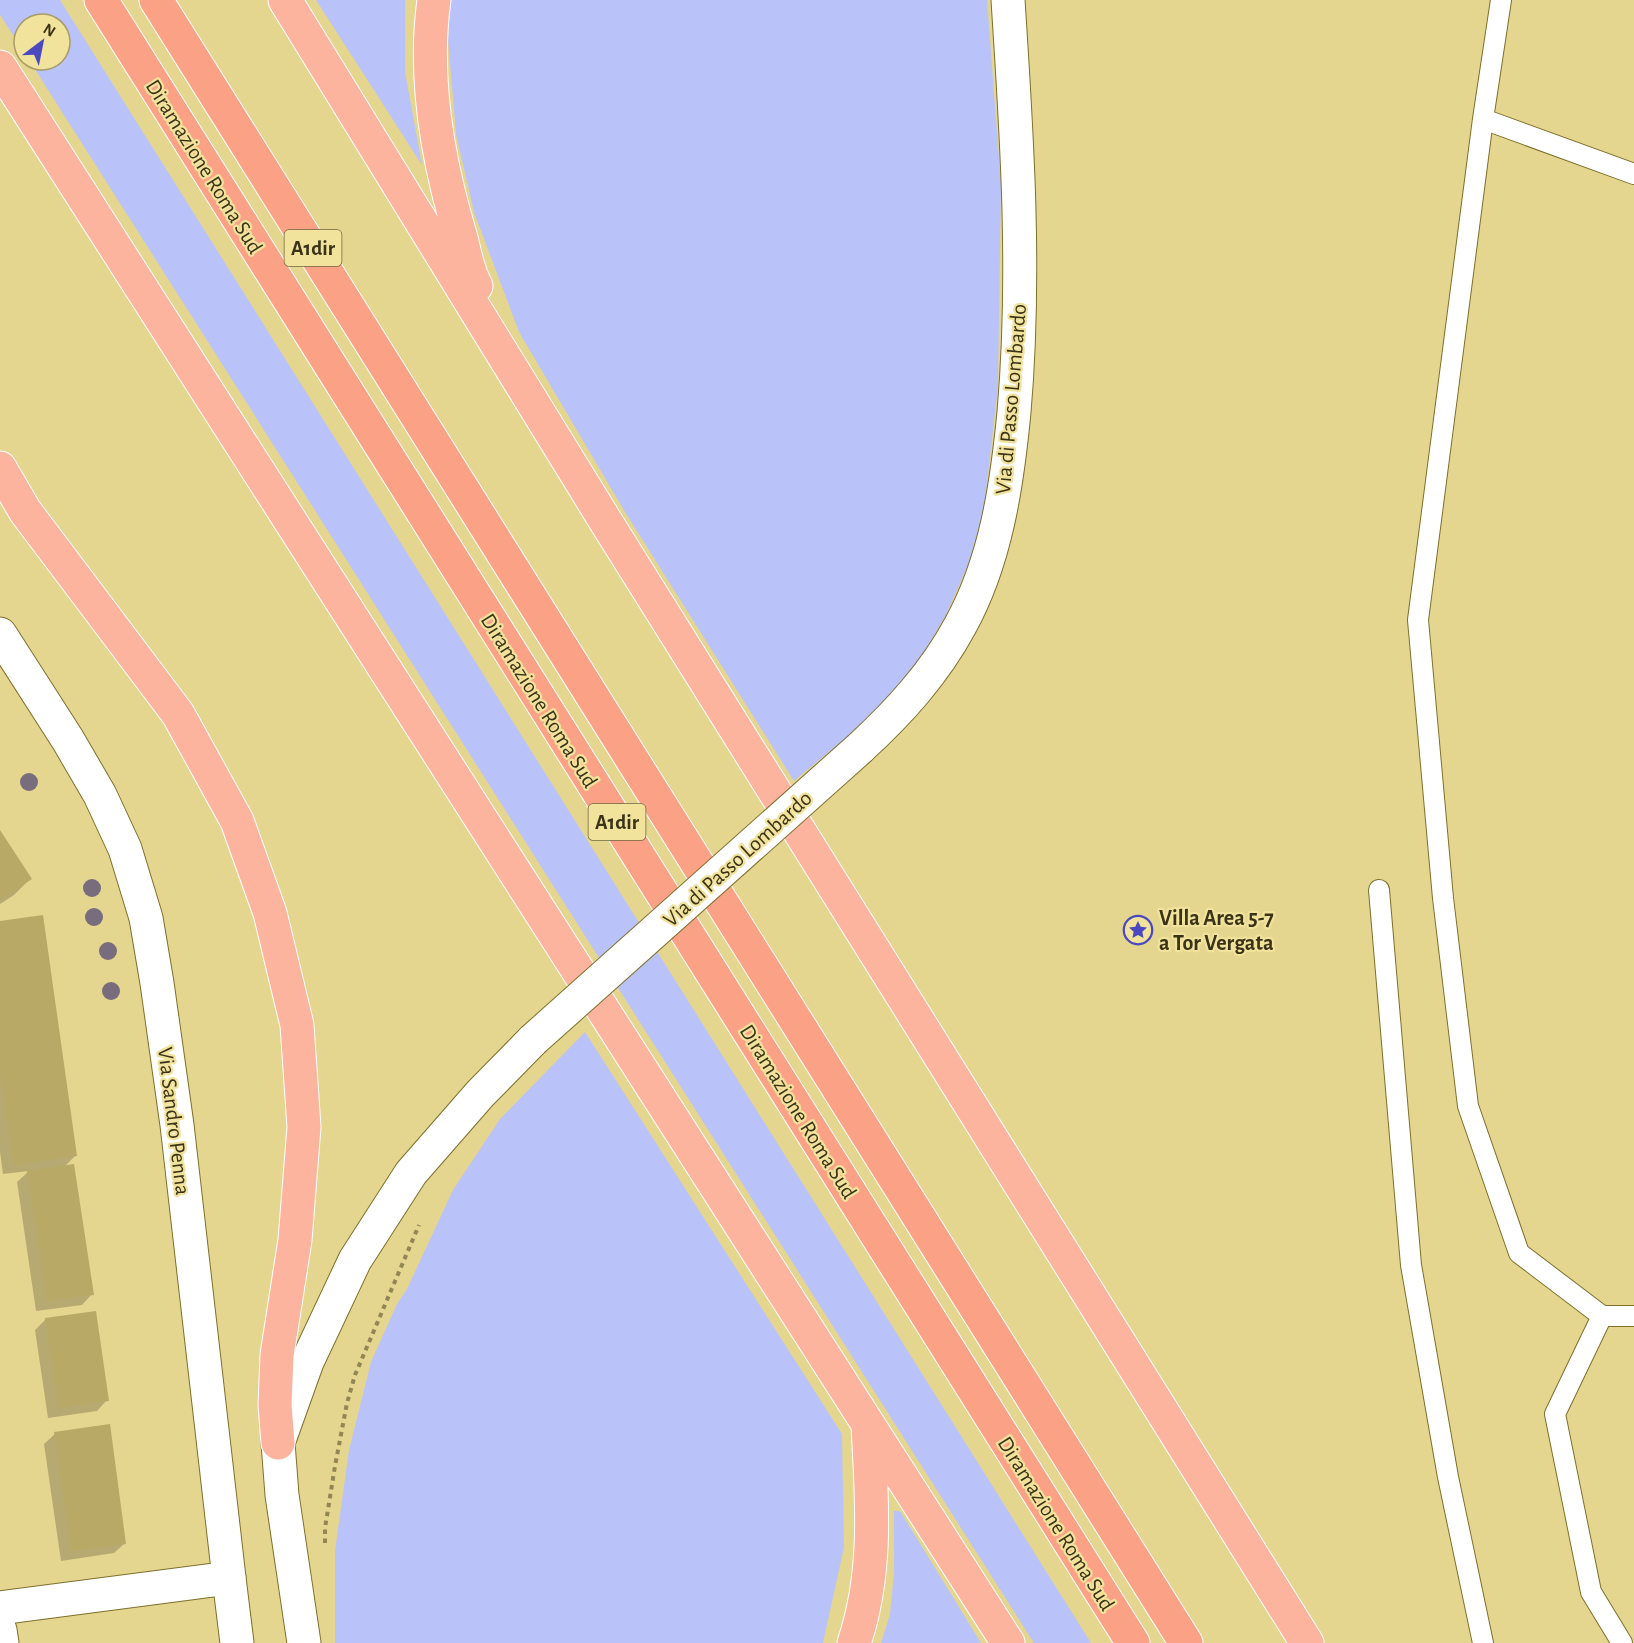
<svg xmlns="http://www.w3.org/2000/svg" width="1634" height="1643" viewBox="0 0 1634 1643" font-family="'Alegreya Sans',sans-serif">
	<rect width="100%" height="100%" fill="#e4d58f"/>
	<path fill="#bac3f9" d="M0,0h60l1031,1643h-57l-1005,-1583h31v-36h-36v28l-24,-37z
		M316,0h89v72l17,93z
		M450,0h537l14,184 -3,202 -14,124 -15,53 -24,54 -30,50 -30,34 -37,35 -54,45 -169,-269 -106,-180 -45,-120 -18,-78 -8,-94z
		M585,1032l257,402 2,113 -21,96h-488v-92l14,-101 22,-88 26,-58 10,-15 46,-99 47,-71z
		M894,1511h6l81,132h-100l9,-29 4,-42z"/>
	<path fill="#0003" d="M0,832l30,47 -16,16 -14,9z
		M0,923l75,233 -11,11 28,127 -10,11 -46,6 -19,-129 12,-11 -26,3 -3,-22z
		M46,1319l61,81 -10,11 -49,7 -13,-88z
		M55,1434l70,109 -11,10 -53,8 -17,-117z"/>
	<path fill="#b8aa66" d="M0,830l32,49 -32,21z
		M43,915l34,241 -64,9 -13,-92v-152z
		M74,1164l20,131 -48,6 -19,-130z
		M96,1311l13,90 -51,7 -13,-90z
		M110,1424l16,120 -55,7 -17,-119z"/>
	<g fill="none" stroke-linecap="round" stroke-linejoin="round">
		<g stroke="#7e702b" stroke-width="22">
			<path id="service" d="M1501,0l-18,119 -65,501 25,278 25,208 51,147 83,63h32
				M1483,119l151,55
				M1379,890l32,375 37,212 35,166
				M1602,1316l-47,98 36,178 31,51"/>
		</g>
		<g stroke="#7e702b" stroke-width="35">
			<path id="minor" d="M229,1578l8,65"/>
		</g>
		<g stroke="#7e702b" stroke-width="35">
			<path id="tertiary" d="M0,634l68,106 32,55 25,54 21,69 11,65 20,142 52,453 -229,30
				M860,748c39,-36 74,-74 100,-122 36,-65 47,-141 54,-214 12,-137 3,-275 -6,-412
				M0,1630l2,13
				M304,1643l-22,-148 -4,-52 29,-81 48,-102 56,-87 69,-79 53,-54"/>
		</g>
		<g stroke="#fff" stroke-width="35">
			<path id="trunk" d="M285,0l318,517 704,1126
				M434,0c-11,79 4,162 27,238 4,16 7,34 15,48
				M0,67l1008,1576
				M0,468l25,43 153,203 59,107 33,92 27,112 7,102 -9,113 -18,115 -2,50 3,38
				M854,1643c24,-71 18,-143 14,-217"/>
		</g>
		<g stroke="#fff" stroke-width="35">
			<path id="motorway" d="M101,0l1032,1643
				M156,0l1030,1643"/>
		</g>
		<path stroke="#918654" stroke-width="4" stroke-dasharray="4.5 4.5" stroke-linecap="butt" d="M325,1543v-15l10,-62 12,-63 8,-28 64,-150"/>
		<use href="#service" stroke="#fff" stroke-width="20"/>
		<use href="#minor" stroke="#fff" stroke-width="33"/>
		<use href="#tertiary" stroke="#fff" stroke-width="33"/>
		<use href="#trunk" stroke="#fcb49e" stroke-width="33"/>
		<use href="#motorway" stroke="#fba186" stroke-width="33"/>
		<g stroke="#7e702b" stroke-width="35" stroke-linecap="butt">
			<path id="tertiary-bridge" d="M533,1040l327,-292"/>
		</g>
		<use href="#tertiary-bridge" stroke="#fff" stroke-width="33"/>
	</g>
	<g fill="#786d7c">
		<circle cx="29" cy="782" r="9"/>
		<circle cx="92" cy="888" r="9"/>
		<circle cx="94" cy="917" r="9"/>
		<circle cx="108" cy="951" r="9"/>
		<circle cx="111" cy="991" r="9"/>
	</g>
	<defs>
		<g id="sight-ring" transform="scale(1.5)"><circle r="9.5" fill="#f1e29c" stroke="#4a49c0" stroke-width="1.5"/><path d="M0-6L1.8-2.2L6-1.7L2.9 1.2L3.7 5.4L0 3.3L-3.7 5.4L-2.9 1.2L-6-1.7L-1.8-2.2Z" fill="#4a49c0"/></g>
	</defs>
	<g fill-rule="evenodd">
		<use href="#sight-ring" x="1138" y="930"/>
	</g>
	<g text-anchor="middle" stroke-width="4.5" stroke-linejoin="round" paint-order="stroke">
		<g fill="#f1e29c" stroke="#71683f" stroke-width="1.5">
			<rect x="284.5" y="230" width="57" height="36" rx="4.5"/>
			<rect x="588.5" y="804" width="57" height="36" rx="4.5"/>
		</g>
		<g font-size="21" font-weight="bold" fill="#3a3317">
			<text x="313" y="255">A1dir</text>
			<text x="617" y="829">A1dir</text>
		</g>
		<g font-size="22" fill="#3a3317" stroke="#f1e29c">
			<text transform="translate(205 166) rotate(58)" y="8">Diramazione Roma Sud</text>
			<text transform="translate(1010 399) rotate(-85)" y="8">Via di Passo Lombardo</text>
			<text transform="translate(540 700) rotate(58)" y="8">Diramazione Roma Sud</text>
			<text transform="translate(737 858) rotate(-42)" y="8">Via di Passo Lombardo</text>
			<text transform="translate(799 1111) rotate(58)" y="8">Diramazione Roma Sud</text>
			<text transform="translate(175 1121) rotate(83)" y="8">Via Sandro Penna</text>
			<text transform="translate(1057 1523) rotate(58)" y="8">Diramazione Roma Sud</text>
		</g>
		<g font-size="22" font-weight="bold" fill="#3a3317" stroke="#f1e29c" text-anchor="start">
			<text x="1159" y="925">Villa Area 5-7<tspan x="1159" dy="25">a Tor Vergata</tspan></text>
		</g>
	</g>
	<g transform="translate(42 42) rotate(32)"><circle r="28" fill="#f1e29c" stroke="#a89c67" stroke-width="1.5"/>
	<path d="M0-4.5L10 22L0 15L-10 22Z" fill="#4a49c0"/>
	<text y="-9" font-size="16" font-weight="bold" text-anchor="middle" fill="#3a3317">N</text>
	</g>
</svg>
